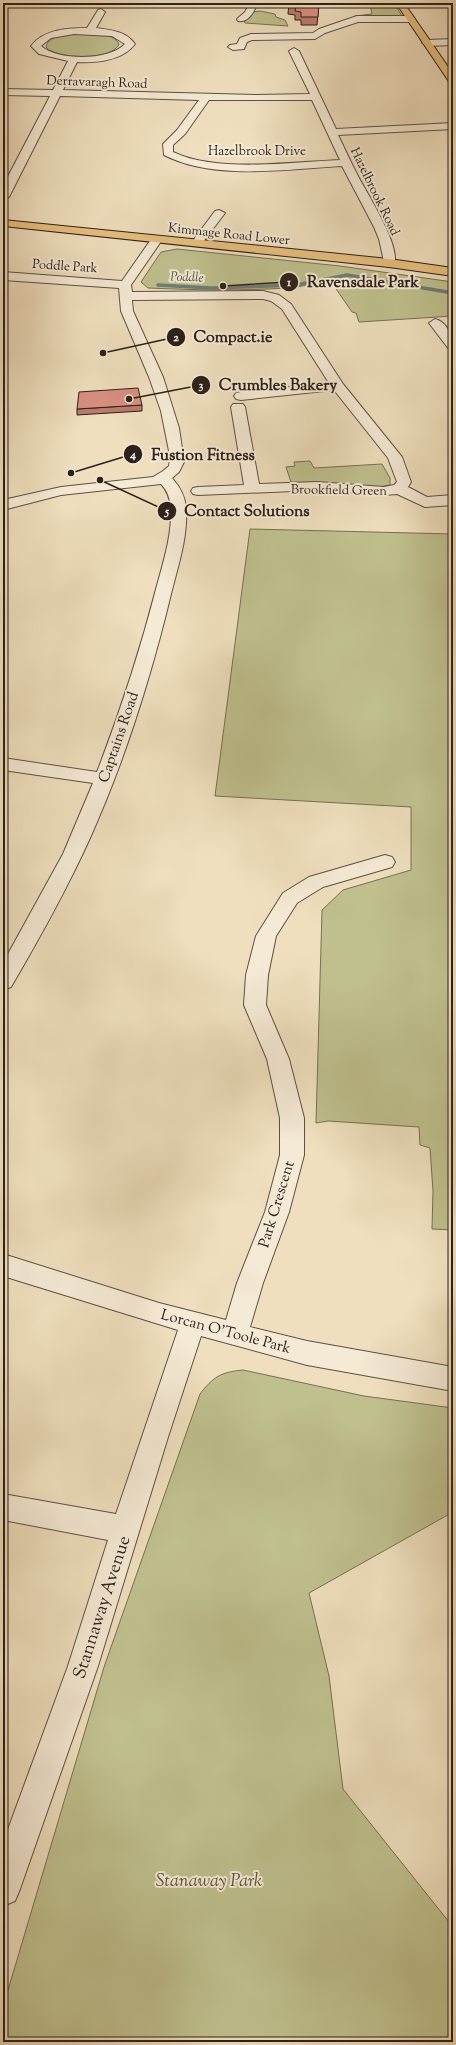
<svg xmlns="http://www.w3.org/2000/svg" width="456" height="2045" viewBox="0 0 456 2045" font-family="'Sorts Mill Goudy',serif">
	<rect width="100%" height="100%" fill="#efdfbe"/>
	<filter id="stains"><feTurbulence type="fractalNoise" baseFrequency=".005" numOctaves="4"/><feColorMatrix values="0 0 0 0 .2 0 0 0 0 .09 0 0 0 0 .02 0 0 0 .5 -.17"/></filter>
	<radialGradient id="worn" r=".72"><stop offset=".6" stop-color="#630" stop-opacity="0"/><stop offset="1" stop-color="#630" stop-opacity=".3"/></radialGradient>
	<path fill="#bfc08e" stroke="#767054" d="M370,4l27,4 5,8h-47l17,-2z
		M260,11l15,3 1,3 9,3 3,6 -43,-3 -1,-3 9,-8z
		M80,34c12,0 33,-2 39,10 -5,16 -64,16 -73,3 2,-13 24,-12 34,-13z
		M177,249l163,17 113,16v34l-94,6 -3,-9 -4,-1 -20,-29c-15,-1 -30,4 -45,5 -47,3 -93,2 -139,0l-7,-6 20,-30z
		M310,461l4,7 68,-4 8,14v7l-12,2 -87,-5 -5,-15 9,-1 -1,-4z
		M250,529l203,5v696l-21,-1 1,-38 -3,-43 -10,-3 -1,-18 -91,-6 -12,2 6,-213 21,-20 68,-20v-63l-196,-11z
		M243,1370l121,26 89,12v104l-144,81 20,83 14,113 110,138v115h-450v-35l101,-340 96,-273c13,-17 21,-22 43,-24z"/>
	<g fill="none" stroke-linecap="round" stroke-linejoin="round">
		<path stroke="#6e7e77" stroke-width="3.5" d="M158,285l53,3 85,-3 51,-10 106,18"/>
		<g stroke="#5e5044" stroke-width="2">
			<path id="minor" d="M113,3h51v1l-4,3 -43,-1z
				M250,3h8c-4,8 -9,20 -20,18l-1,-2 8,-7z
				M101,9l4,3 -9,16c15,2 30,3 39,16 -13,17 -38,19 -58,18l-14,28 193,5 54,-1 -21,-43 5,-3 5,3 37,78 117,-6v6l-115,6c7,14 13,28 20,41 8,16 46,74 35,90h-8l-6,-27 -5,-12 -32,-61c-54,3 -128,15 -178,-11l-1,-11 14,-14 22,-30 -139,-4 -51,101 -6,3v-14l47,-90 -47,-1v-6l50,1 15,-29 -29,-7 -8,-8c13,-17 37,-18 56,-18l11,-18zM74,34l38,2 13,8c-16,17 -67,17 -84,2l10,-8zM209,100h103l28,60c-48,2 -124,13 -167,-8v-7l12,-11z
				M357,16h54l4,3 -4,3h-53l-33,11 -10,6 -63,1 -5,2 -3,7 -11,1 -5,-3 2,-2 7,-1 3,-6 11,-4 62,-1 6,-4z
				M453,39v6l-26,1 -5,-3 5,-3z
				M219,210l6,3 -25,33h-8l-2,-2 2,-2 23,-31z
				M156,236l6,4 -31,45 1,7 131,-1 16,4 12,9 52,80 59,73 9,25 -3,5 19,10 26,-2v10l-28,2 -28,-13 -13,1 -67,-5 -119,5 -5,-1 -2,-3 2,-3 5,-1 46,-2 -13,-78 2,-3h10l2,3 14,77 58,-2 67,5 10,-2 3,-3 -9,-24 -54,-68 -93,10 -5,-1 -2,-3 2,-3 5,-1 88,-9 -47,-74 -11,-8 -8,-2 -131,1 1,11 30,66 16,51 5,34 -5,10 -7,6c8,9 13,18 14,30 2,29 -8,58 -15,86 -20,83 -46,166 -81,244 -23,51 -51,101 -79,149l-8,3v-27l60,-109 30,-71 -90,-13v-12l94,14c23,-60 43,-121 59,-183 7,-26 16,-53 15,-80 -1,-10 -3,-18 -10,-25l-100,11 -58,15v-10l58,-13 92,-10 10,-6 6,-5 1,-10 -9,-45 -12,-34 -28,-66 -2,-23 -116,-8v-8l119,9 30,-43z
				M435,319c13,3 18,19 18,30l-5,-1 -19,-25z
				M385,855l7,2 3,5 -3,5 -69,20 -26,16 -21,33 -8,39 -2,30 23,54 15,59v37l-15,57 -26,71 -13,44 57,14 146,26v24l-146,-26 -106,-29 -33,101 -70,229 -78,223 -5,12 -12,5v-63l65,-177 40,-126 -105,-20v-26l113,20 62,-184 -175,-54v-22l156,49 67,17 11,-37 28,-71 15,-57v-37l-13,-59 -23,-54 2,-30 10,-39 27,-43 26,-16z"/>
		</g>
		<g stroke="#2d201b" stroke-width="2">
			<path id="major" d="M396,3h8l49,71v10l-3,-1z
				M3,220l386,39 64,9v8l-64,-9 -386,-41z"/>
		</g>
		<use href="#minor" fill="#f5ead5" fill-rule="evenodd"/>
		<use href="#major" fill="#e8c07f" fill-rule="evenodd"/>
	</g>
	<path fill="#bb7b6f" stroke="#2d201b" d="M289,3h30l-2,22h-16v-5h-6v-5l-7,-1z
		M142,405v6l-65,4v-6z"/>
	<path fill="#d98f81" stroke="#2d201b" d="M289,3h30l-1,14h-17v-5l-6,-1 1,-5h-7z
		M138,388l4,17 -65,4 2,-17z"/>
	<g text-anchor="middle" stroke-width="4" stroke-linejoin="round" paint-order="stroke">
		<g font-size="13" fill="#2d201b" stroke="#f5ead5">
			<text transform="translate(97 81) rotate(2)" y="5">Derravaragh Road</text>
			<text x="257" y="155">Hazelbrook Drive</text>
			<text transform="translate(376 191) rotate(64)" y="5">Hazelbrook Road</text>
			<text transform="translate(229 233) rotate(6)" y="5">Kimmage Road Lower</text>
			<text transform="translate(65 265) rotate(4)" y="5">Poddle Park</text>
			<text transform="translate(339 489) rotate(1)" y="5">Brookfield Green</text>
		</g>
		<g font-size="13" font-style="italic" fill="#4e4f49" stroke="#f5ead5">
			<text transform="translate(187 276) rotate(2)" y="5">Poddle</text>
		</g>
		<g font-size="15" fill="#2d201b" stroke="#f5ead5">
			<text transform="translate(118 737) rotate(-71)" y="5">Captains Road</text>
			<text transform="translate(276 1204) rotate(-73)" y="5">Park Crescent</text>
			<text transform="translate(226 1331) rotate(15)" y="5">Lorcan O'Toole Park</text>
		</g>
		<g font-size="18" fill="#2d201b" stroke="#f5ead5">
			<text transform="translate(101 1607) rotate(-72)" y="6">Stannaway Avenue</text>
		</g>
		<g font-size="18" font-style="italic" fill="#59503e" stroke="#f5ead5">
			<text x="209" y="1886">Stanaway Park</text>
		</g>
	</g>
	<path fill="none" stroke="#2d201b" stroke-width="1.5" d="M223 286L289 282M103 353L176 337M129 399L201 385M71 473L133 454M100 480L167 511"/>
	<g fill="#2d201b" stroke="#f5ead5" stroke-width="1.5">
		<circle cx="223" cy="286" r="4"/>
		<circle cx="103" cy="353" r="4"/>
		<circle cx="129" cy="399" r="4"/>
		<circle cx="71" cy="473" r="4"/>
		<circle cx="100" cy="480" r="4"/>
		<circle cx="289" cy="282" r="10"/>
		<circle cx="176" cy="337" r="10"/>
		<circle cx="201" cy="385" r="10"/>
		<circle cx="133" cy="454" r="10"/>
		<circle cx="167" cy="511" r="10"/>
	</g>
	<g font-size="12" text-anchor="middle" font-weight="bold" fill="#fff">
		<text x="289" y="286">1</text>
		<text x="176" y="341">2</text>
		<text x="201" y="389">3</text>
		<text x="133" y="458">4</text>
		<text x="167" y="515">5</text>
	</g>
	<g font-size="16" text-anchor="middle" font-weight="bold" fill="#2d201b" stroke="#f5ead5" stroke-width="4" stroke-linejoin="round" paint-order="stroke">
		<text x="363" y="287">Ravensdale Park</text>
		<text x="233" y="342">Compact.ie</text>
		<text x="278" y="390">Crumbles Bakery</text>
		<text x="203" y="460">Fustion Fitness</text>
		<text x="247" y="516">Contact Solutions</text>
	</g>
	<rect width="456" height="2045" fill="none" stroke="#efdfbe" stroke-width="16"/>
	<rect x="4" y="4" width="448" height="2037" fill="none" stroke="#2d201b" stroke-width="2"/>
	<rect x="8" y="8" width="440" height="2029" fill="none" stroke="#2d201b"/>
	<rect width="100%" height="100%" filter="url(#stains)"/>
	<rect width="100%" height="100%" fill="url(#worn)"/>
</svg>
